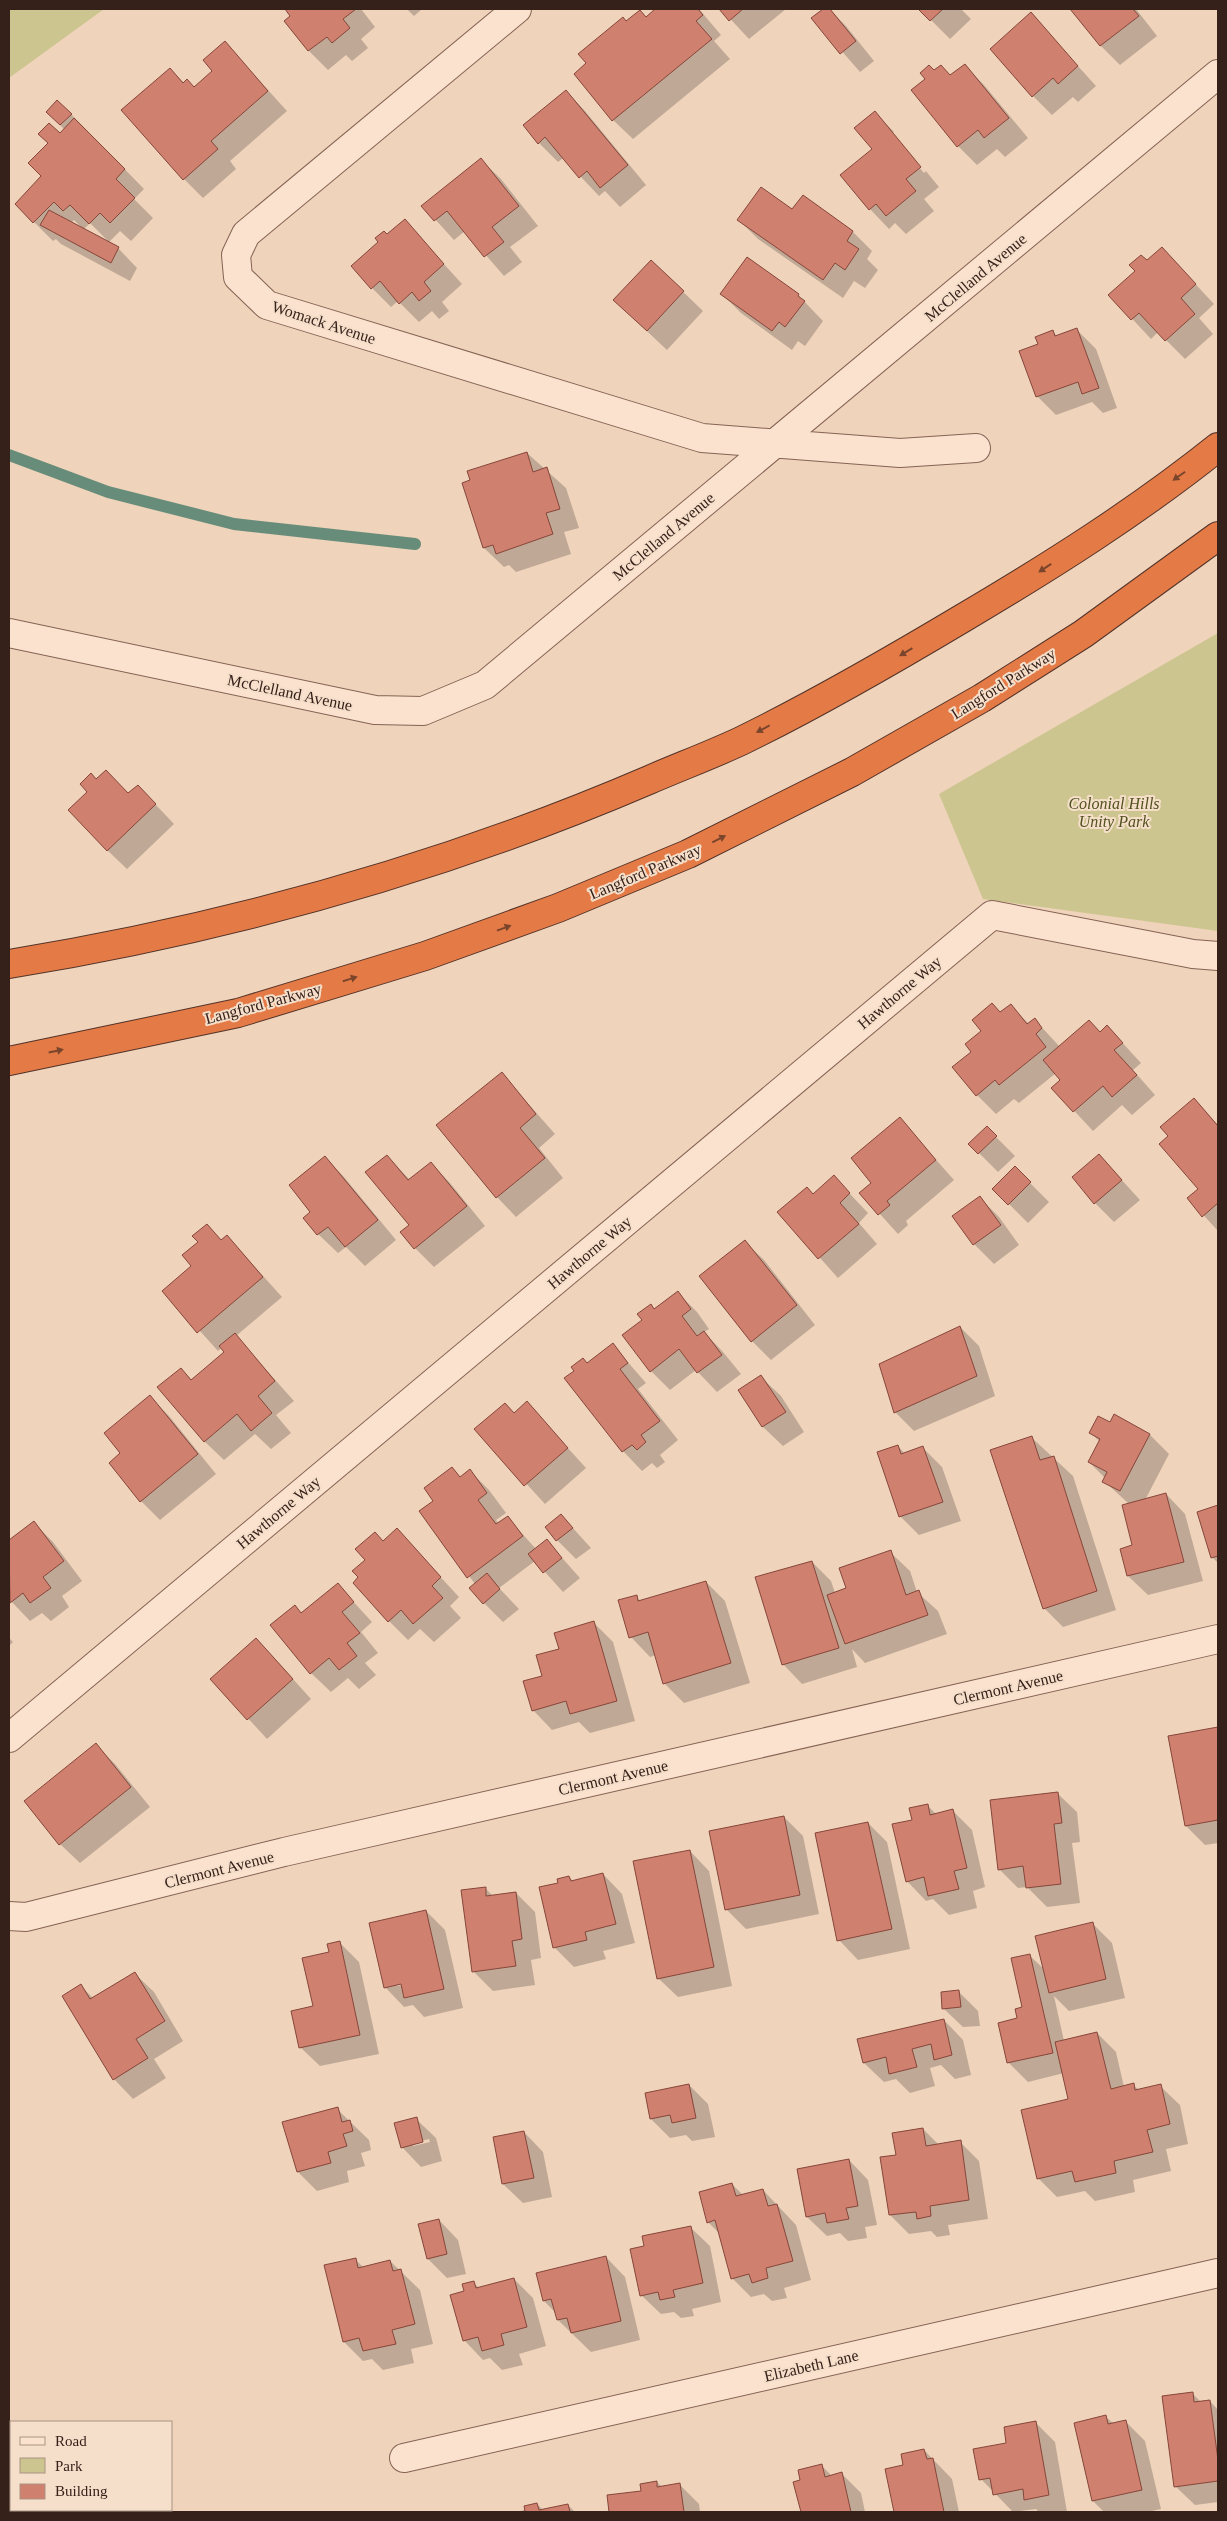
<svg xmlns="http://www.w3.org/2000/svg" width="1227" height="2521" viewBox="0 0 1227 2521" font-family="Georgia,serif">
	<rect width="100%" height="100%" fill="#efd3bb"/>
	<path fill="#cdc58f" d="M9,9h95l-95,69z
		M1218,633v298l-235,-32 -44,-105z"/>
	<path fill="#0003" fill-rule="evenodd" d="M286,9h75l14,18 -14,12 7,9 -16,13 -6,-6 -18,15 -19,-19 -23,-30 6,-5z
		M407,9h15l-8,7z
		M657,9h42l22,26 -7,6 16,18 -97,80 -20,-19 -38,-46 52,-52 19,-4z
		M721,9h65l-37,30z
		M825,9h4l17,17 28,35 -14,11 -47,-54z
		M920,9h41l10,10 -21,20z
		M1072,9h64l21,27 -37,29 -19,-19z
		M1031,14l65,72 -18,16 -5,-5 -21,18 -19,-19z
		M225,43l62,68 -57,50 6,8 -33,29 -19,-19 -14,-110 14,14 10,5 20,-17z
		M965,66l19,19 44,53 -23,19 -8,-8 -20,16 -19,-19 -24,-74 17,4z
		M566,91l19,20 61,74 -26,22 -15,-16 -6,5 -36,-38 -5,4 -19,-19z
		M47,112l24,2 73,75 -10,10 19,19 -22,23 -11,-10 -11,11 -19,-19 -7,7 35,18 19,20 -7,13 -69,-37 -5,-5 -3,2 -37,-37 27,-27 17,-42 5,-5zM74,220l8,8 -11,-5z
		M875,113l19,19 45,55 -15,12 10,12 -28,23 -11,-11 -6,6 -19,-20zM890,132h4l32,39 -2,2z
		M481,160l20,19 37,47 -28,21 12,15 -18,14 -39,-45 -11,9 -31,-34z
		M803,196l50,36 19,19 -5,8 11,11 -13,18 -11,-7 -11,17 -85,-59 -19,-19 54,-9z
		M405,221l57,63 -20,18 7,9 -10,8 -7,-8 -13,11 -21,-21 -7,6 -19,-19 15,-53z
		M1162,248l52,56 -15,14 14,16 -28,25 -27,-27 -7,7 -41,-44z
		M651,261l52,50 -36,39 -33,-31z
		M722,294l76,1 25,26 -18,25 -7,-5 -6,9 -51,-37z
		M1077,330l19,19 21,59 -14,5 -11,-11 -36,13 -19,-19 3,-51 13,-13 5,5z
		M527,453l39,35 13,40 -15,4 7,22 -55,18 -7,-7 -5,2 -20,-19 -21,-65z
		M96,780l33,15 9,-9 36,38 -47,45 -20,-19 -18,-58z
		M1011,1006l18,18 6,-4 25,27 40,-14 7,-7 34,37 -8,7 22,25 -23,20 -10,-10 -29,26 -40,-43 9,-7 -6,-8 -37,30 -5,-4 -18,15 -19,-19 -4,-42 27,-40z
		M502,1074l53,60 -16,14 24,30 -47,39 -19,-20 -59,-71z
		M1194,1099l24,26v106l-30,-33 11,-9 -29,-53z
		M900,1119l54,61 -48,41 2,4 -10,9 -37,-41 12,-10z
		M987,1128l28,28 -17,16 -19,-19z
		M1099,1155l41,45 -26,22 -19,-19z
		M387,1156l23,24 21,-17 19,20 35,43 -51,41 -19,-19 -4,-23z
		M325,1157l19,20 52,63 -31,26 -19,-19 -8,6 -20,-19 -6,-22z
		M1015,1168l34,34 -21,21 -34,-34z
		M834,1177l34,36 -9,10 18,21 -39,34 -59,-66 34,-17z
		M980,1198l19,19 20,28 -25,19 -20,-20 -20,-28z
		M207,1226l15,15 5,-5 55,61 -46,39 58,65 -18,14 15,18 -20,16 -16,-15 -31,26 -20,-19 -23,-72 11,11 34,-28 -4,-5 -4,4 -54,-60 29,-25 6,-23z
		M744,1241l20,19 51,65 -44,35 -19,-19z
		M678,1293l19,19 12,17 -5,3 19,20 18,22 -24,18 -21,-22 -26,20 -19,-19 -1,-66 5,5z
		M960,1327l19,19 16,50 -81,35 -19,-19z
		M613,1345l33,38 -8,6 40,51 -18,15 5,7 -8,6 -5,-5 -10,8 -19,-20 -57,-73z
		M761,1377l20,19 23,36 -21,14 -20,-19 -23,-36z
		M150,1397l19,19 47,58 -56,46 -19,-19 -19,-48z
		M527,1403l59,65 -41,36 -69,-75 38,-15z
		M1114,1416l36,19 19,19 -24,46 21,-6 19,20 18,67 -55,14 -20,-19 -6,-26 12,-4 -5,-42 -25,-23 1,-3 -16,-16 11,-20 -9,-9 19,-9z
		M1031,1437l42,39 43,134 -53,17 -19,-19z
		M898,1446l7,8 18,-6 19,19 19,54 -42,14 -19,-19z
		M452,1469l9,9 9,-7 19,19 17,23 -10,7 3,4 9,-6 28,31 11,-8 33,37 -17,14 -28,-31 -36,27 20,21 -16,13 -19,-19 -9,-19 -54,-73 14,-10z
		M1218,1507v56l-6,-6 -14,-44z
		M561,1515l30,33 -15,11 -19,-19z
		M34,1523l19,19 29,39 -20,15 7,11 -18,14 -9,-8 -12,8 -21,-22v-58z
		M397,1530l62,67 -9,9 11,12 -27,24 -14,-13 -12,11 -19,-19 -29,-44 7,-17z
		M890,1552l20,19 7,21 21,19 9,23 -82,29 -13,-14 5,18 -55,17 -19,-20 29,-102 19,19 4,12 13,-4z
		M706,1582l19,19 25,82 -66,20 -20,-20 -8,-28 -6,2 -19,-20 5,-40 5,4z
		M337,1584l35,38 -11,10 17,21 -13,10 11,12 -17,14 -11,-11 -17,14 -20,-19 -39,-48 30,-11z
		M594,1623l19,19 22,79 -45,12 -11,-11 -27,8 -19,-20 10,-33 18,-27z
		M9,1638l4,4 -4,4z
		M275,1659l36,40 -44,40 -55,-60z
		M1218,1728v115l-13,2 -19,-19 -16,-88z
		M96,1745l19,19 35,43 -70,56 -20,-19 -34,-43z
		M1057,1793l20,19 3,30 -8,1 8,60 -33,4 -20,-20 -9,1 -19,-19z
		M927,1805l9,9 16,-4 20,20 13,57 -12,4 4,17 -28,7 -16,-16 -7,2 -19,-20 6,-60z
		M784,1817l19,19 16,78 -73,15 -19,-19z
		M868,1823l19,19 23,107 -52,11 -19,-20z
		M690,1851l19,20 23,115 -54,11 -20,-19z
		M603,1874l19,20 13,49 -32,8 3,8 -32,8 -20,-20 5,-64 10,-6 5,5z
		M485,1888l8,8 23,-3 19,19 6,46 -10,2 4,25 -42,6 -19,-19 -11,-81z
		M426,1911l19,19 18,78 -39,9 -11,-12 -9,2 -19,-20zM397,1983l10,1 -10,2z
		M1092,1923l20,20 13,55 -56,13 -15,-15 10,45 33,-8 19,19 8,35 9,-2 6,5 21,-4 20,19 8,39 -22,5 5,22 -38,9 2,12 -40,9 -10,-10 -28,6 -19,-19 32,-78 -6,-27 -36,9 -20,-20 10,-43 6,-11 6,-52 15,14z
		M340,1943l19,19 20,92 -59,12 -20,-19 31,-94z
		M134,1973l20,19 29,49 -29,18 12,19 -33,21 -19,-20 -33,-93 12,12z
		M959,1992l19,19 2,15 -17,1 -20,-19z
		M944,2020l19,20 8,35 -16,4 -14,-14 -11,3 5,18 -25,7 -14,-14 -12,3 -20,-19 -5,-23z
		M689,2085l19,19 7,33 -23,4 -6,-6 -16,3 -19,-19z
		M337,2109l32,31 2,10 -10,3 4,13 -18,5 2,11 -32,9 -19,-19z
		M416,2119l20,19 6,23 -21,6 -19,-20zM429,2139l1,3 -17,4v-3z
		M923,2129l16,16 21,-3 19,19 9,58 -40,6 2,10 -13,2 -6,-6 -22,3 -19,-19 7,-59z
		M524,2132l19,20 9,45 -29,6 -20,-19z
		M849,2160l19,20 9,45 -12,2 2,11 -19,3 -8,-8 -13,3 -20,-19z
		M732,2184l11,11 20,-5 33,35 15,55 -27,8 3,10 -15,3 -8,-7 -13,3 -19,-19 -12,-44 -12,-12z
		M439,2220l19,20 8,34 -19,4 -19,-19 -8,-34z
		M690,2227l20,19 11,56 -29,7 2,7 -13,2 -7,-6 -13,2 -20,-19 5,-48z
		M606,2257l19,20 15,63 -49,12 -33,-32 -1,-6 -13,-13z
		M355,2259l9,9 26,-7 30,29 13,54 -22,5 3,14 -31,7 -11,-11 -9,2 -19,-19z
		M514,2279l19,19 13,48 -27,8 4,11 -21,5 -12,-12 -7,2 -19,-20 2,-48 8,-9 6,6z
		M1192,2393l9,9 9,-1 8,9v92l-23,3 -20,-19z
		M1106,2417l8,7 12,-2 19,19 16,68 -14,3h-43l-11,-11z
		M1036,2423l19,19 12,70h-28l-3,-3 -23,3 -32,-33 27,-35z
		M924,2450l28,29 7,33h-64l-9,-42 19,-4z
		M822,2466l10,10 10,-2 19,19 4,19h-63l-7,-29 7,-2z
		M657,2482l5,5 18,-2 19,19 1,8h-90l-2,-16 35,-4z
		M537,2504l6,6 25,-5 7,7h-51z"/>
	<g fill="none" stroke-linecap="round" stroke-linejoin="round">
		<path stroke="#678d7a" stroke-width="12" d="M9,455l99,37 126,32 181,20"/>
	</g>
	<path fill="#cf806f" stroke="#86463a" d="M285,9h71l-13,10 7,9 -18,15 -5,-6 -19,14 -24,-30 6,-5z
		M655,9h43l5,6 -7,6 16,18 -100,82 -38,-47 12,-11 -8,-9 45,-37 3,4 14,-11 6,7z
		M719,9h24l-14,12z
		M823,9h7l26,32 -16,13 -29,-36z
		M918,9h25l-13,12z
		M1070,9h63l6,7 -39,30z
		M1031,12l47,54 -20,18 -5,-6 -21,19 -42,-48z
		M225,41l43,50 -57,50 7,8 -35,31 -62,-70 49,-42 13,15 4,-4 7,8 18,-16 -9,-11z
		M965,64l44,54 -25,20 -6,-8 -21,17 -46,-57 14,-11 -5,-6 9,-8 5,5 7,-5 9,10z
		M566,90l62,75 -28,23 -13,-17 -8,7 -34,-41 -7,7 -15,-19z
		M57,100l15,14 -12,11 -14,-13z
		M875,111l46,56 -15,12 10,12 -30,25 -10,-12 -7,6 -29,-35 32,-26 -18,-21z
		M74,118l51,51 -9,10 19,19 -25,25 -10,-10 -11,11 -19,-19 -7,6 -9,-9 -21,21 -18,-19 26,-28 -13,-13 20,-20 -10,-9 11,-11 11,10z
		M481,158l38,48 -27,21 12,15 -20,15 -37,-46 -13,10 -13,-15z
		M761,187l31,22 11,-14 50,36 -6,10 12,8 -14,21 -10,-7 -12,17 -86,-60z
		M49,210l70,37 -8,16 -71,-38z
		M405,219l39,45 -20,18 7,9 -12,10 -7,-9 -13,12 -19,-23 -9,8 -20,-23 27,-24 -3,-4 9,-7 3,3z
		M1162,247l34,37 -15,14 14,16 -30,27 -26,-28 -8,7 -23,-25 27,-24 -6,-6 12,-10 6,5z
		M747,257l52,37 -1,2 7,5 -20,26 -6,-5 -7,9 -52,-37z
		M651,260l33,31 -37,40 -34,-31z
		M1077,328l22,60 -17,6 -4,-12 -42,15 -17,-46 19,-7 -3,-7 18,-7 2,6z
		M527,452l6,20 14,-5 13,42 -14,4 7,21 -57,20 -3,-9 -10,3 -21,-65 8,-3 -3,-9z
		M106,770l22,23 10,-8 18,19 -49,47 -39,-41 19,-18 -7,-8 11,-11 5,6z
		M992,1003l8,9 11,-8 16,20 8,-6 7,10 -6,6 10,13 -47,38 -4,-5 -19,16 -24,-29 19,-15 -6,-8 16,-13 -9,-11z
		M1089,1020l11,12 7,-7 16,18 -9,7 23,25 -25,22 -9,-11 -30,26 -22,-24 9,-8 -17,-20z
		M502,1072l34,42 -16,14 25,30 -49,40 -60,-73z
		M1194,1098l24,28v77l-16,14 -15,-19 11,-9 -39,-45 9,-8 -8,-9z
		M900,1117l36,43 -49,41 3,4 -12,10 -19,-22 12,-10 -20,-25z
		M987,1126l10,10 -19,18 -10,-10z
		M1099,1154l23,26 -28,24 -22,-27z
		M387,1155l21,25 23,-18 36,44 -53,43 -14,-17 9,-7 -44,-53z
		M325,1156l53,64 -33,27 -17,-20 -11,8 -14,-17 7,-6 -21,-27z
		M1015,1166l16,16 -23,23 -16,-16z
		M834,1175l16,18 -10,10 19,21 -41,35 -41,-47 30,-25 6,7z
		M980,1196l21,29 -28,20 -21,-29z
		M207,1224l14,16 6,-5 36,42 -66,56 -35,-42 29,-25 -9,-11 16,-13 -6,-6z
		M745,1240l52,65 -46,37 -52,-66z
		M678,1291l13,18 -9,7 15,20 7,-5 18,24 -25,18 -18,-24 -29,23 -28,-37 20,-15 -5,-6 14,-10 3,5z
		M960,1326l17,50 -83,37 -15,-49z
		M235,1333l40,48 -17,15 14,17 -21,18 -14,-17 -33,28 -47,-55 24,-19 10,12 33,-28 -5,-6z
		M613,1343l15,20 -8,6 40,52 -19,14 5,7 -9,8 -5,-5 -10,7 -58,-74 10,-7 -3,-4 12,-9 4,5z
		M761,1375l25,37 -24,15 -24,-37z
		M150,1395l48,59 -58,48 -31,-39 11,-10 -16,-20z
		M527,1401l41,47 -44,38 -50,-57 31,-26 9,10z
		M1114,1414l36,20 -30,57 -18,-9 5,-10 -19,-10 12,-23 -11,-6 9,-17 12,6z
		M1032,1436l8,24 14,-4 43,135 -54,18 -53,-159z
		M898,1445l3,9 22,-8 20,56 -44,15 -22,-65z
		M452,1467l8,10 10,-8 17,24 -9,7 18,24 12,-8 15,20 -56,42 -48,-67 14,-10 -9,-13z
		M1166,1493l18,69 -57,14 -7,-27 12,-4 -10,-40z
		M1218,1505v51l-7,2 -14,-46z
		M561,1514l12,14 -17,13 -11,-14z
		M34,1521l30,40 -21,16 8,11 -21,15 -7,-10 -13,10 -1,-63z
		M397,1528l44,49 -9,9 11,12 -30,26 -12,-14 -13,12 -35,-39 5,-6 -6,-6 13,-11 -10,-11 20,-17 8,9z
		M547,1539l15,19 -19,15 -15,-19z
		M891,1550l15,45 13,-5 9,25 -83,29 -18,-49 19,-7 -7,-20z
		M812,1561l27,87 -57,17 -27,-88z
		M487,1573l13,16 -17,15 -14,-16z
		M706,1581l25,82 -68,21 -15,-52 -19,6 -11,-38 19,-5 1,6z
		M338,1583l16,19 -12,10 18,21 -13,10 10,13 -18,14 -10,-12 -19,16 -40,-49 25,-20 6,8z
		M594,1621l23,80 -47,13 -4,-13 -34,10 -9,-30 19,-5 -6,-21 23,-6 -5,-16z
		M256,1638l37,41 -46,41 -37,-41z
		M1218,1727v93l-33,6 -17,-90z
		M96,1743l35,44 -72,58 -35,-44z
		M1058,1792l4,31 -8,1 7,60 -35,4 -3,-22 -25,4 -8,-70z
		M928,1804l2,11 23,-6 14,59 -13,3 5,18 -31,7 -4,-19 -18,5 -14,-58 20,-4 -3,-12z
		M784,1816l16,79 -75,15 -16,-79z
		M868,1822l24,107 -55,12 -22,-108z
		M690,1850l24,117 -57,12 -24,-118z
		M603,1873l13,51 -31,8 2,8 -34,8 -14,-61 19,-4 -1,-4 12,-3 2,5z
		M486,1887v9l30,-4 6,47 -10,2 4,25 -44,6 -11,-82z
		M426,1910l18,79 -40,9 -3,-14 -17,4 -15,-65z
		M1093,1922l13,57 -57,14 -14,-57z
		M340,1941l20,94 -61,13 -8,-37 22,-5 -11,-48 27,-6 -2,-8z
		M1030,1954l23,99 -46,10 -9,-40 19,-5 -2,-9 7,-2 -11,-49z
		M135,1972l30,49 -29,18 12,19 -35,22 -51,-84 19,-12 9,15z
		M959,1990l2,17 -19,2 -1,-17z
		M944,2019l8,36 -18,5 -3,-16 -19,5 5,18 -28,7 -3,-17 -23,6 -6,-24z
		M1097,2032l14,57 23,-6 1,7 26,-6 9,40 -23,6 6,22 -39,9 2,12 -41,9 -3,-11 -35,8 -16,-69 47,-11 -13,-57z
		M689,2084l7,34 -24,5 -2,-8 -20,4 -5,-26z
		M338,2107l4,15 8,-2 3,11 -10,3 4,12 -19,6 3,11 -34,9 -15,-50z
		M417,2117l6,25 -22,6 -7,-25z
		M923,2128l3,18 35,-6 8,60 -39,6 1,10 -14,3 -1,-7 -27,3 -9,-58 16,-2 -4,-22z
		M524,2131l10,47 -32,6 -9,-47z
		M849,2159l9,47 -12,2 3,11 -22,4 -2,-10 -19,4 -9,-48z
		M732,2183l4,13 27,-7 5,17 9,-2 16,57 -27,7 2,10 -16,5 -3,-9 -18,5 -16,-59 -8,3 -8,-31z
		M439,2219l8,35 -20,5 -9,-35z
		M691,2226l12,57 -30,7 2,7 -15,3 -2,-8 -18,4 -10,-47 14,-3 -2,-10z
		M606,2256l15,65 -50,12 -4,-15 -10,2 -6,-21 -8,2 -7,-28z
		M356,2258l2,10 32,-8 3,11 8,-2 14,55 -23,6 4,14 -33,7 -4,-13 -16,4 -19,-77z
		M514,2278l13,49 -26,7 3,11 -22,6 -4,-14 -15,4 -13,-46 14,-4 -2,-7 12,-3 2,7z
		M1193,2392l1,10 16,-2 8,60v21l-44,6 -12,-91z
		M1106,2415l2,9 18,-4 16,70 -50,11 -18,-78z
		M1036,2421l13,74 -25,5 -1,-11 -30,6 -3,-17 -11,2 -6,-31 33,-6 -2,-16z
		M924,2449l3,10 6,-1 11,54h-50l-9,-43 18,-4 -2,-11z
		M822,2464l3,13 17,-5 9,40h-50l-8,-30 7,-2 -2,-10z
		M657,2481v6l23,-4 4,29h-75l-2,-17 34,-4 -1,-7z
		M537,2503l2,7 29,-6 2,8h-53l8,-1 -1,-5z"/>
	<g fill="none" stroke-linecap="round" stroke-linejoin="round">
		<g stroke="#866354" stroke-width="30">
			<path id="minor" d="M517,9l-271,225 -10,21 2,22 29,28 435,133 198,15 76,-5
				M9,633l366,77 48,1 62,-26 733,-611
				M9,1738l983,-823 201,39 25,2
				M9,1916l17,1 258,-65 934,-213
				M404,2458l814,-185"/>
		</g>
		<g stroke="#533329" stroke-width="30">
			<path id="motorway" d="M9,964c220,-36 435,-96 640,-184 30,-13 62,-25 92,-39 76,-37 150,-80 222,-123 88,-52 175,-107 255,-171
				M9,1061l229,-48 187,-57 133,-48 130,-54 164,-82 130,-74 101,-64 135,-98"/>
		</g>
		<use href="#minor" stroke="#fae2ce" stroke-width="28"/>
		<use href="#motorway" stroke="#e47a46" stroke-width="28"/>
	</g>
	<defs><path id="oneway-solid" d="M-6-.8H1V-3.2L6.5 0L1 3.2V.8H-6Z" transform="scale(1.25)"/></defs>
	<g fill="#7b452c">
		<use href="#oneway-solid" transform="translate(1179 476) rotate(145)"/>
		<use href="#oneway-solid" transform="translate(1045 568) rotate(147)"/>
		<use href="#oneway-solid" transform="translate(906 652) rotate(149)"/>
		<use href="#oneway-solid" transform="translate(763 729) rotate(152)"/>
		<use href="#oneway-solid" transform="translate(719 839) rotate(-27)"/>
		<use href="#oneway-solid" transform="translate(504 928) rotate(-20)"/>
		<use href="#oneway-solid" transform="translate(350 979) rotate(-17)"/>
		<use href="#oneway-solid" transform="translate(56 1051) rotate(-12)"/>
	</g>
	<g text-anchor="middle" stroke-width="4" stroke-linejoin="round" paint-order="stroke">
		<g font-size="16" fill="#35211a" stroke="#f6dfca">
			<text transform="translate(975 277) rotate(-40)" y="6">McClelland Avenue</text>
			<text transform="translate(324 322) rotate(18)" y="6">Womack Avenue</text>
			<text transform="translate(663 536) rotate(-40)" y="6">McClelland Avenue</text>
			<text transform="translate(1003 683) rotate(-32)" y="6">Langford Parkway</text>
			<text transform="translate(290 692) rotate(12)" y="6">McClelland Avenue</text>
			<text transform="translate(645 871) rotate(-23)" y="6">Langford Parkway</text>
			<text transform="translate(899 992) rotate(-40)" y="6">Hawthorne Way</text>
			<text transform="translate(263 1003) rotate(-15)" y="6">Langford Parkway</text>
			<text transform="translate(589 1252) rotate(-40)" y="6">Hawthorne Way</text>
			<text transform="translate(278 1512) rotate(-40)" y="6">Hawthorne Way</text>
			<text transform="translate(1008 1687) rotate(-13)" y="6">Clermont Avenue</text>
			<text transform="translate(613 1777) rotate(-13)" y="6">Clermont Avenue</text>
			<text transform="translate(219 1869) rotate(-14)" y="6">Clermont Avenue</text>
			<text transform="translate(811 2365) rotate(-13)" y="6">Elizabeth Lane</text>
		</g>
		<g font-size="16" font-style="italic" fill="#515220" stroke="#f6dfca">
			<text x="1114" y="809">Colonial Hills<tspan x="1114" dy="18">Unity Park</tspan></text>
		</g>
	</g>
	<rect width="1227" height="2521" fill="none" stroke="#35211a" stroke-width="20"/>
	<rect x="10" y="2421" width="162" height="90" fill="#f6dfca" stroke="#a99384"/>
	<rect x="20" y="2437" width="25" height="8" fill="#fae2ce" stroke="#a99384"/>
	<text x="55" y="2446" font-size="15" fill="#35211a">Road</text>
	<rect x="20" y="2458" width="25" height="15" fill="#cdc58f" stroke="#a99384"/>
	<text x="55" y="2471" font-size="15" fill="#35211a">Park</text>
	<rect x="20" y="2484" width="25" height="15" fill="#cf806f" stroke="#a99384"/>
	<text x="55" y="2496" font-size="15" fill="#35211a">Building</text>
</svg>
